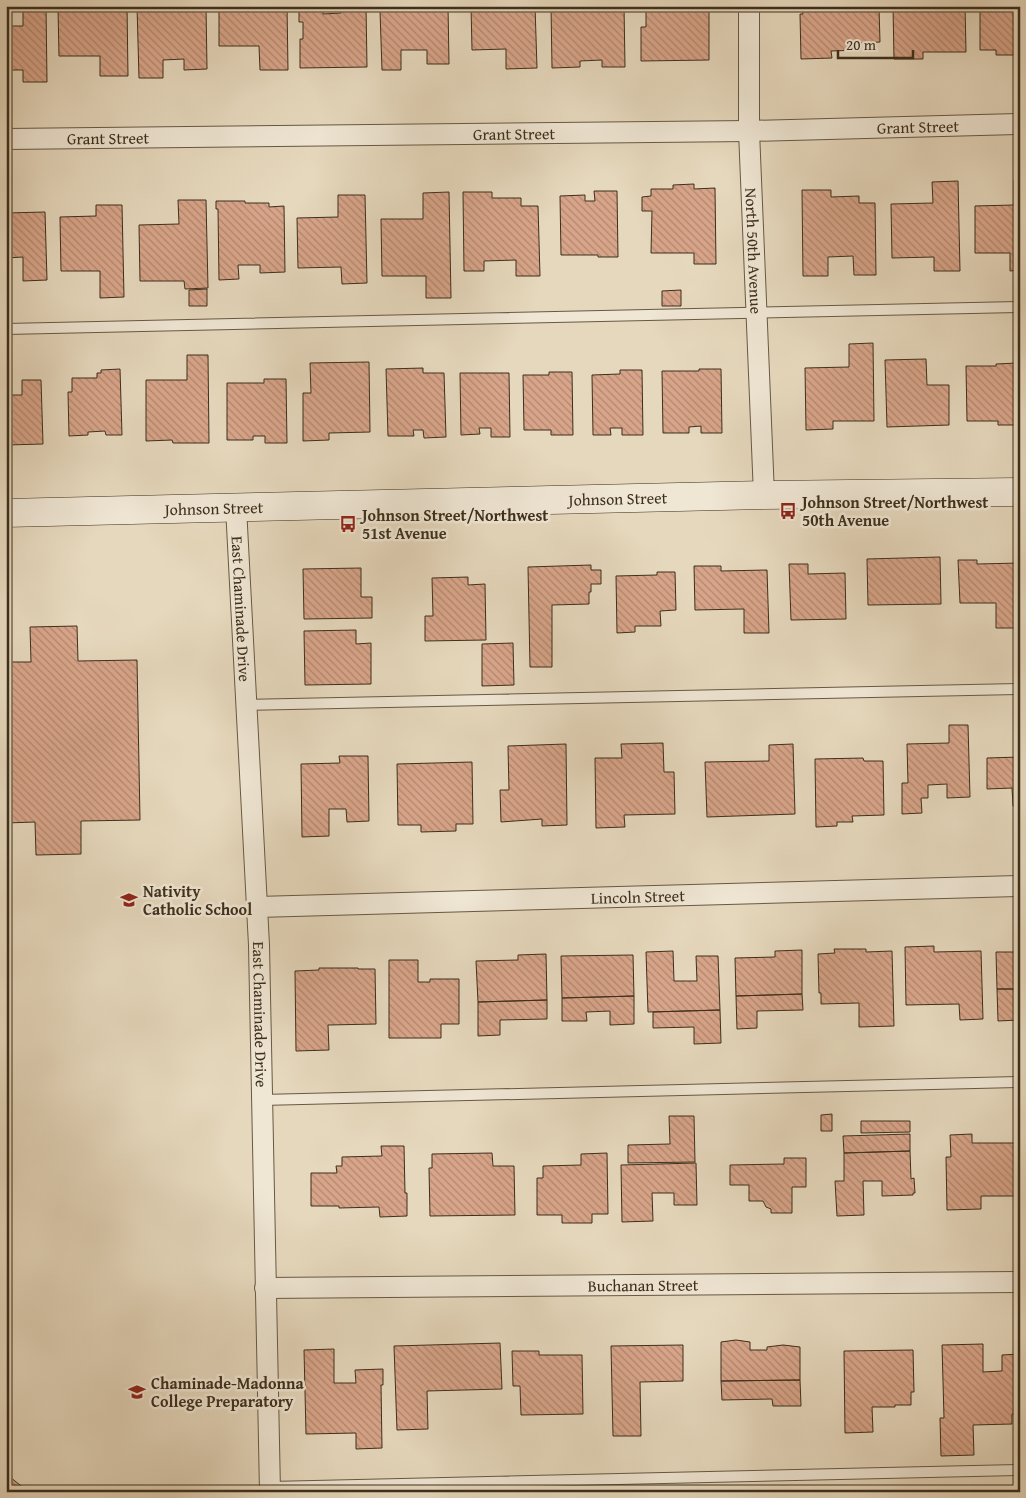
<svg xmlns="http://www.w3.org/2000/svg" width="1026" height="1498" viewBox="0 0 1026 1498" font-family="'Gentium Book Plus',serif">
	<defs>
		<pattern id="building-back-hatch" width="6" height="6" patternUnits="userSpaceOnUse" patternTransform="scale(1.25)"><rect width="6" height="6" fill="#d9a58a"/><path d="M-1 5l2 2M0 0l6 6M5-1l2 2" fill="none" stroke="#b18770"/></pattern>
	</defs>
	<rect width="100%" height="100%" fill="#e6d8bd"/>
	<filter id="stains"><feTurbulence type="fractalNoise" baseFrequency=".004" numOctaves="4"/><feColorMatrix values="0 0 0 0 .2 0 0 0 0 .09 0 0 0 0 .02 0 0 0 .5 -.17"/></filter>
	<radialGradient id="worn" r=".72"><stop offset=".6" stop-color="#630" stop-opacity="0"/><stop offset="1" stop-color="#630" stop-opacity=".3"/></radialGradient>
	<path fill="url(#building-back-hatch)" stroke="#3d2f1c" d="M46,6l1,76h-24v-12h-15v13h-2v-57h17v-19z
		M96,6h31l1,70h-28v-20h-41l-1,-48z
		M137,6h69l1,63 -23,1v-11l-21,1v18h-24z
		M219,6h68l1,64h-28l-1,-24h-40z
		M299,6h24v8l18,-1 -1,-7h26l1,61 -67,1v-29h3v-17h-4z
		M423,6h25l1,58h-22v-14h-26v20h-19l-2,-59 43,-1z
		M471,6h64l2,62 -31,1v-20l-34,1z
		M551,6h73l1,61h-23v-7l-22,1v6l-28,1z
		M646,6h63v54l-68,1v-34h5z
		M795,6h74v2h10l1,34 -21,1v7l-28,1 1,7 -31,1 -1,-45h3l-1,-7z
		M893,6h72l1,46h-43v7h-29z
		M980,6h40v49h-24v-5h-16z
		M1014,180h6v90l-10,1v-18h-35v-47l39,-1z
		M958,181l2,90h-26v-14l-42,1 -1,-54 42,-1 -1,-21z
		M694,184v5l21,-1 1,76h-22v-11h-43l1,-42h-10v-14l9,-1v-7h22v-4z
		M802,190h29v7l28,-1v7h16l1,72h-22l-1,-19 -25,1v19h-25z
		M594,191h23l1,66h-20v-2h-37l-1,-59 25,-1v6h10z
		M449,192l2,106h-25v-22h-44l-1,-57h42v-26z
		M463,192h29v6h29v8h17l2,70h-24v-16l-32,1v10h-20z
		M338,195h27l2,88 -25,1 -1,-17 -43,1 -1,-50 41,-1z
		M178,200h28l2,88 -23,1 -1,-8h-44l-1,-56 40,-1z
		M216,201h29v2h24v4l15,-1 1,66 -25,1v-8h-22l1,14 -20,1 -1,-71h-2z
		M96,205h26l2,92 -24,1v-27h-39l-1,-54 36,-1z
		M45,212l2,68 -24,1v-24l-17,1v-45z
		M207,289v17h-18v-16z
		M681,290v16h-19v-15z
		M873,343l1,78h-41v8l-27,1 -1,-62 44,-1v-23z
		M187,355h21l1,88h-36l-1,-3 -26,1v-61h41z
		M926,359l1,26h22v40l-62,2 -2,-67z
		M369,362l1,70 -41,1v7l-26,1v-48h8l-1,-30z
		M1017,363l1,62h-20v-4h-31l-1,-55h30v-2z
		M423,368v5h21l2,64 -22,1 -1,-8h-10l1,6h-26l-2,-67z
		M120,369l2,66h-16l-1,-4 -17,1v3l-19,1 -1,-44h4v-14h25v-5h4v-3z
		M699,369h22l1,64h-21v-7l-12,1v6h-26l-1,-62h37z
		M620,370h22l1,65h-21v-7h-12l1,7h-18l-1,-60 28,-1z
		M549,372h23l1,63h-22v-5h-27l-1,-55h26z
		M460,373h49l1,64h-19v-9h-12l1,6 -19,1z
		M264,379h22l1,64h-22v-7h-12v4h-26v-57h37z
		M22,380h19l2,64 -37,1v-50h16z
		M940,557l1,47 -73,1 -1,-46z
		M958,560h19v4l43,-1v65h-24v-25h-36z
		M789,564h19v10l37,-1 1,46 -55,1z
		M591,565v5h10v14h-10v8h-2v12l-37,1v62h-22l-2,-100z
		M694,566h27v5l46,-1 2,63h-25v-24l-49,1z
		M361,568v29h11v21l-68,1 -1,-50z
		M657,572h18l1,38 -16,1 1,15h-26v6l-18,1 -1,-57 41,-1z
		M468,577v8l17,-1 1,56 -61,1v-25h8l-1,-38z
		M77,626l1,35 59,-1 3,160 -59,1v33l-45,1 -1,-33 -29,1v-161h25l-1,-35z
		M356,630v14l15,-1v41l-66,1 -1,-54z
		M513,643l1,42 -32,1v-42z
		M949,725h19l2,72 -23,1v-14l-19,1v13h-7l1,15 -20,1v-31h6l-1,-39 42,-1z
		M663,743l1,29h10l1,42 -51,1 1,12 -29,1 -1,-70h27l-1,-14z
		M566,744l1,81 -25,1v-7l-41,3 -1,-32h9l-1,-44z
		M793,744l2,70 -88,3 -2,-55 64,-1v-16z
		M339,756h29l1,65 -22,1 -1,-13h-17v27l-27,1 -1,-73 39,-1z
		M1020,757v49h-7l-1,-18 -25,1v-31z
		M863,758l1,3h19l1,54 -32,1 1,6h-16v4l-21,1 -1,-68z
		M472,762l1,62h-17v7l-35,1v-7h-23l-1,-61z
		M934,946v6l47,-1 2,68 -23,1 -1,-16 -53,1 -1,-58z
		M834,949h32v3l26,-1 2,75 -35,1v-24l-38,1v-11h-2l-1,-39 17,-1z
		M802,950v44l-66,2 -1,-38 40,-1v-6z
		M673,951l1,30h23l-1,-25h22l2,54 -72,2 -2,-60z
		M996,952h24v37h-23z
		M546,954l1,46 -69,2 -2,-41 42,-1v-5z
		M633,955l1,41 -72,2 -1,-42z
		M389,960h29v22h12v-3h29v45h-18v14h-52z
		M319,968h39v1h17l1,55 -48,1 1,25 -33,1 -1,-80 24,-1z
		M997,989h23l-1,31 -21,1z
		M802,994l1,16 -46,1v17l-20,1 -1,-33z
		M634,996v28l-24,1v-14l-24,1 1,9h-25v-23z
		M547,1000v19l-47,1v15l-22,1v-34z
		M720,1010l1,33 -27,1v-17l-41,1v-16z
		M832,1114v17h-11v-16z
		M669,1116h25l1,46 -67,1v-18l42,-1z
		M861,1121h49v11l-49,1z
		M910,1134v17l-66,2 -1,-17z
		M972,1134v9h45l1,12h2v41h-39v13l-34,1 -1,-53h5l-1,-22z
		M381,1146h23l1,47h2v23l-27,1 -1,-10 -40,1v-2h-28v-33h26l-1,-7h6v-9l40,-1z
		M910,1151l1,28 3,-1 1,15h-2v2l-31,1v-15h-19l1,34 -27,1 -2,-35h9v-28z
		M492,1153l1,13h21l1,49 -85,1 -1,-48h3v-14z
		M607,1153l1,61h-16v9h-30v-8h-25v-37h6v-12l38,-1v-11z
		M784,1158h22v29h-14v26h-21v-4l-5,-2 -3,-6h-14v-16h-19v-20l54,-1z
		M696,1163l1,42h-23v-12h-22l1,28 -31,1 -1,-57z
		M736,1340l14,2v8h17v-3l16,-2 17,2v33l-79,1v-39z
		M500,1343l2,46 -75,2 1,38 -31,1 -3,-84z
		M983,1344v28l19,-1v-16l18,-1v60h-8v10l-39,1 1,30 -33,1 -1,-38h4l-2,-73z
		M683,1345v36l-43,1 1,54h-28l-2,-90z
		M334,1349v34h22l-1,-13 28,-1v16h-2l1,63 -26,1v-16l-50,1 -2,-84z
		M913,1350l1,42h-3v13h-16v2h-23l1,25 -28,1 -1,-82z
		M512,1351h27v4h43l1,59 -62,1 -1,-29h-7z
		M800,1380l1,26h-28l-1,-7 -50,1 -1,-19z
		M6,1474l23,18h-23z
		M891,1490h30v2h-30z"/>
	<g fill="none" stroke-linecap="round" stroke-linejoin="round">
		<g stroke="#675944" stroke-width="12">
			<path id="lane" d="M6,329l1014,-22
				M247,705l773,-16
				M261,1100l759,-18
				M270,1487l750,-17"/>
		</g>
		<g stroke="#675944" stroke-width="22">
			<g id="street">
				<path id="s1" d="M749,6v125l15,364"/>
				<path id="s2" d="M6,139l743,-8 271,-7"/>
				<path id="s3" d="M236,507l23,438 11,547"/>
				<path id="s4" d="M257,907l763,-21"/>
				<path id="s5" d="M265,1288l755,-6"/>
			</g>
		</g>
		<g stroke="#3d2f1c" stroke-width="29">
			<g id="secondary">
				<path id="s6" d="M6,513l758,-18 256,-3"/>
			</g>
		</g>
		<use href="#lane" stroke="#efe6d4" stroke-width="10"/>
		<use href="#street" stroke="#efe6d4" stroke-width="20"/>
		<use href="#secondary" stroke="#efe6d4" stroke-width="28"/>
	</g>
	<defs>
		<g id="bus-bare" transform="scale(1.35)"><path d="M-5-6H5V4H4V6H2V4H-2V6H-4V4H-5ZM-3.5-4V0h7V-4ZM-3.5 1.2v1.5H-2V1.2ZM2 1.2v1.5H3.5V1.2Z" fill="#8f2418" stroke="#efe6d4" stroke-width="2.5" paint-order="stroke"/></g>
		<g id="school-bare" transform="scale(1.35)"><path d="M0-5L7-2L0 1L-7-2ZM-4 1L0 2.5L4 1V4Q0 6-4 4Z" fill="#8f2418" stroke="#efe6d4" stroke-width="2.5" paint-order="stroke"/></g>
	</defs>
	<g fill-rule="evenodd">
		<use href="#bus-bare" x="788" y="511"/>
		<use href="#bus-bare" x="348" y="524"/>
		<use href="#school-bare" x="129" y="900"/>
		<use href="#school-bare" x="137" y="1392"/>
	</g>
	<g text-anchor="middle" stroke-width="5" stroke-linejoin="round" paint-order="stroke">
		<g font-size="16" fill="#3d2f1c" stroke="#efe6d4">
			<text dy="6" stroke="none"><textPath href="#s2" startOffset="912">Grant Street</textPath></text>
			<text dy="6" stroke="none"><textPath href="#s2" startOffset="508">Grant Street</textPath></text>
			<text dy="6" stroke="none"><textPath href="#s2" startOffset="102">Grant Street</textPath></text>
			<text dy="6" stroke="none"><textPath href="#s1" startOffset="245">North 50th Avenue</textPath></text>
			<text dy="6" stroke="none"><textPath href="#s6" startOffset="612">Johnson Street</textPath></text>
			<text dy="6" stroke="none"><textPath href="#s6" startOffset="208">Johnson Street</textPath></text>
			<text dy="6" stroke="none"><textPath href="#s3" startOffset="102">East Chaminade Drive</textPath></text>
			<text dy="6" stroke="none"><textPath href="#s4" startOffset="381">Lincoln Street</textPath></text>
			<text dy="6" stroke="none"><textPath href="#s3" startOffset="508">East Chaminade Drive</textPath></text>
			<text dy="6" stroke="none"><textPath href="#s5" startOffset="378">Buchanan Street</textPath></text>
		</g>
		<g font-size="16" font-weight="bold" fill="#3d2f1c" stroke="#efe6d4" text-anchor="start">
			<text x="802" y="508">Johnson Street/Northwest<tspan x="802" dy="18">50th Avenue</tspan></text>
			<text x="362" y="521">Johnson Street/Northwest<tspan x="362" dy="18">51st Avenue</tspan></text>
			<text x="143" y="897">Nativity<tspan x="143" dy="18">Catholic School</tspan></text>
			<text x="151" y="1389">Chaminade-Madonna<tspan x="151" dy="18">College Preparatory</tspan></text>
		</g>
	</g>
	<rect width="1026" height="1498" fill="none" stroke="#e6d8bd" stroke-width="25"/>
	<rect x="8" y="8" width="1011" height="1483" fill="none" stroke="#3d2f1c" stroke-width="2.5"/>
	<rect x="12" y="12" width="1001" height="1473" fill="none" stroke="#3d2f1c"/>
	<path d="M838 50v8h75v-8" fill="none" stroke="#3d2f1c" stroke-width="2.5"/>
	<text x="846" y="50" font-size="15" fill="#3d2f1c" stroke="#efe6d4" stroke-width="4" paint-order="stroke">20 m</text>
	<rect width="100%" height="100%" filter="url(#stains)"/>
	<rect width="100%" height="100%" fill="url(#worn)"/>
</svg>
